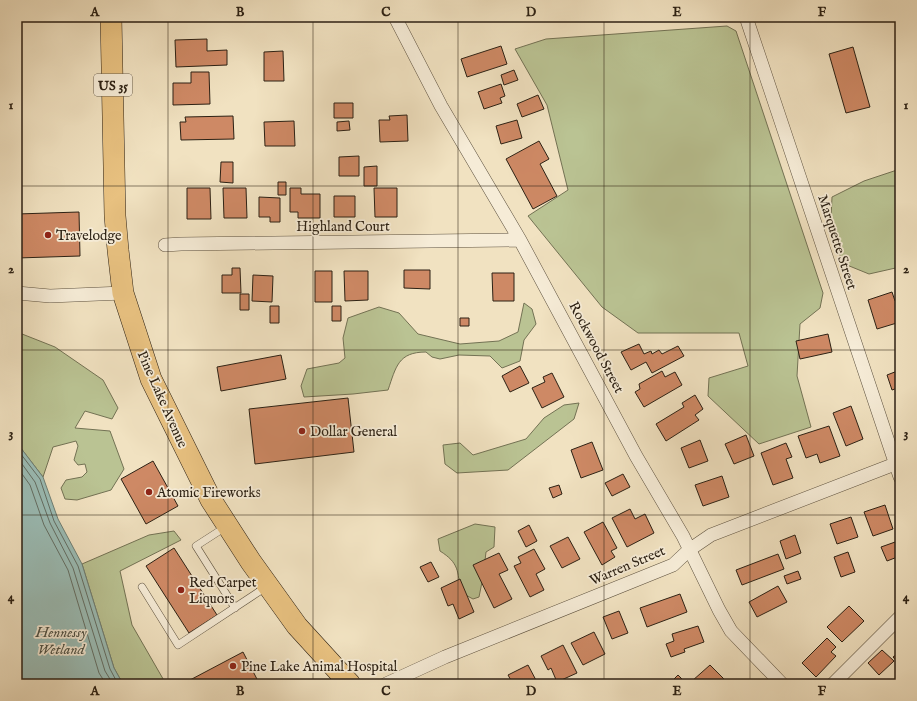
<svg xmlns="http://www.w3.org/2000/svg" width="917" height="701" viewBox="0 0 917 701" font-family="'IM FELL English',serif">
	<rect width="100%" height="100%" fill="#f1e2c1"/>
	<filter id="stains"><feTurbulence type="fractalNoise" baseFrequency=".005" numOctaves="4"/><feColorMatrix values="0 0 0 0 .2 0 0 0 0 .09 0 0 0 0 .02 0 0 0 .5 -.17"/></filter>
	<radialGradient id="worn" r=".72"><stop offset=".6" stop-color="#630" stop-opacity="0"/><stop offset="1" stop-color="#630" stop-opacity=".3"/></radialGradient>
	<path fill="#bac393" stroke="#737254" d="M727,26l9,5 87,262 -3,15 -20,16 -3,52 14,51 -52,17 -51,-48 1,-18 39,-12 -9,-33h-101l-36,-26 -74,-91 40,-26 -21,-85 -32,-56 31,-10z
		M900,169v98l-31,7 -27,-11 -11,-44 1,-22 32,-16z
		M524,303l8,6 4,15 -12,16 -4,21 -18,7 -12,-12 -31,-1 -19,4 -8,-2 -6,-5c-28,0 -30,15 -38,38l-35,4 -49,3 -3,-11 6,-17 32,-6 6,-5 -2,-20 5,-20 31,-11 20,6 19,21 42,10 39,-3 19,-9z
		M17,332l38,15 48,33 15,28 -6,11 -27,-8 -10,17 35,3 14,38 -13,21 -34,10 -12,-1 -4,-11 5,-8 16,-3 5,-5 -2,-8 -7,1 -4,-5 4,-14 -2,-5 -23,6 -10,30 -26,-34z
		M579,403l-5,16 -66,51 -51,3 -12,-9 -2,-19 17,-2 13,12 53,-16 18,-21 20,-13z
		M475,524l20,3 -1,20 -8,5 -3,25 -4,20 -6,2 -13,-7c-2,-21 -1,-29 -20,-41l-2,-12z
		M174,531l7,9 -61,31 12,54 34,59h-43l-9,-16 -32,-104 67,-29z"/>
	<path fill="#9bbdb6" stroke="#6f7f75" d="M17,443l26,34 15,42 24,45 32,104 9,16h-106z"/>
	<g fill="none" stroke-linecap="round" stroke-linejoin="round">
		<path stroke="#646f65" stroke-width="1" d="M17,449l23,30 14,42 24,45 32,103 8,15
			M17,457l18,25 15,41 23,45 32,103 8,13
			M17,467l13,18 14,40 24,45 31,103 7,11"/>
	</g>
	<path fill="#ce8965" stroke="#2c2114" d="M207,39v12l20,-1v15l-51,2 -1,-27z
		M501,46l6,18 -40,13 -6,-18z
		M853,47l17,60 -24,6 -17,-59z
		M283,51l1,30h-20v-29z
		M514,70l4,10 -14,5 -3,-10z
		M191,72h18l1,32 -37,1v-22h18z
		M501,84l4,12 -5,2 2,5 -18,6 -6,-17z
		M538,95l6,14 -22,8 -5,-13z
		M334,103h19v15h-19z
		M407,115l1,26 -28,1 -1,-22h11l-1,-4z
		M233,116l1,23 -53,1 -1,-18h6l-1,-5z
		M517,120l5,18 -21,6 -5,-18z
		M294,121l1,25h-30l-1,-24z
		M349,121l1,9 -13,1v-9z
		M539,141l10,18 -9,5 17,32 -24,13 -27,-50z
		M359,156v20h-20v-19z
		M221,162h12v21l-13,-1z
		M377,166v20h-13v-19z
		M278,182h8v13h-8z
		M187,188h23l1,31h-24z
		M223,188h23l1,30h-23z
		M290,188h11v6h19v24h-22v-6h-8z
		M374,188h23v29h-22z
		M334,196h21v21h-21z
		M259,197l21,1v24h-10v-5h-11z
		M79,212l1,44 -63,2v-44z
		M232,268h8l1,25h-19v-18h10z
		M404,270h26v19l-26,-1z
		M315,271h17v31h-17z
		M344,271h24v29l-23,1z
		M492,273h22v28h-21z
		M253,275l20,1 -1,26 -20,-1z
		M892,292l3,9 5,-1v22l-23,7 -9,-29z
		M240,294h9v16h-9z
		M270,306h9v17h-9z
		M332,306h9v15h-9z
		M460,318h9v8h-9z
		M828,334l4,18 -32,7 -4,-18z
		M639,344l5,10 7,-3 1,3 7,-4 3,4 16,-8 6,10 -32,17 -6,-11 -15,8 -10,-18z
		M281,355l5,24 -65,12 -4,-24z
		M520,366l9,17 -19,9 -8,-16z
		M900,370v17l-8,3 -5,-15z
		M662,371l3,6 10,-5 7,13 -38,22 -9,-15 5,-3 -1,-5z
		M552,373l12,24 -22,11 -10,-20 13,-6 -2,-5z
		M695,395l8,14 -8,6 4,5 -33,21 -10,-17 28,-17 -2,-4z
		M348,398l6,54 -99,12 -6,-55z
		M851,406l12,33 -17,7 -13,-33z
		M829,426l11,30 -20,7 -3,-9 -11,4 -8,-22z
		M746,435l8,21 -20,8 -9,-20z
		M700,440l8,21 -19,7 -8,-20z
		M592,442l11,28 -22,8 -10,-28z
		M786,443l6,14 -6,2 7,19 -20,7 -12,-32z
		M153,461l25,45 -32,18 -25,-45z
		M623,474l7,13 -18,9 -7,-13z
		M722,476l7,21 -26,9 -8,-21z
		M559,485l3,9 -9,4 -4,-10z
		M885,505l8,24 -20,7 -9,-24z
		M630,509l5,10 10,-5 9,19 -27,14 -15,-29z
		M851,517l7,20 -21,7 -7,-20z
		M603,522l14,26 -6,3 4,6 -13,8 -18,-33z
		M529,525l8,16 -11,6 -8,-16z
		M795,535l6,18 -15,6 -6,-18z
		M568,537l12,22 -18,9 -12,-22z
		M898,541l2,15 -13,5 -6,-14z
		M174,548l43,67 -28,18 -43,-67z
		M534,549l11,20 -9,5 8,16 -14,7 -16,-31 7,-3 -3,-6z
		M848,552l7,20 -14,5 -7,-20z
		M499,553l9,17 -9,4 13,25 -18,9 -21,-43z
		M778,554l6,15 -42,16 -6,-15z
		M431,562l8,15 -11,5 -8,-15z
		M798,571l3,8 -14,5 -3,-8z
		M460,579l14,33 -15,7 -6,-15 -5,2 -7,-18z
		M778,586l9,16 -30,15 -8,-15z
		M680,594l7,18 -40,15 -7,-19z
		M849,606l15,15 -22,21 -15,-15z
		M619,611l9,22 -16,6 -9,-22z
		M698,626l6,16 -20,7 1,3 -14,5 -5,-13 8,-3 -2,-7z
		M594,632l11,22 -22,11 -12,-22z
		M827,638l9,9 -5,5 5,4 -20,21 -14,-14z
		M563,645l14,28 -20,9 -6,-14 -3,2 -7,-14z
		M882,650l12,11 -15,14 -11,-12z
		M243,652l16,31 -67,1 -2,-4z
		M900,652v13l-7,-8z
		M528,665l10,19h-25l-5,-9z
		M710,665l16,16 -3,3h-29l-2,-3z
		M678,675l8,8 -17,1z"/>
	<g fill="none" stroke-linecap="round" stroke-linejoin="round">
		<g stroke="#5d513f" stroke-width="8">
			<path id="lane" d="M227,526l-31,20 39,62
				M142,587l36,58 88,-58"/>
		</g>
		<g stroke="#5d513f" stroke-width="14">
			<path id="street" d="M395,17l46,89 79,134 116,216 47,80 36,74 12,21 51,53
				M746,17l154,460
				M165,245l16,-1 339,-4
				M17,293l33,3 73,-3
				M386,684l59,-27 228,-92 16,-15 22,-15 189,-73
				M833,684l67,-67"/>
		</g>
		<g stroke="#2c2114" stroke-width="22">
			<path id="primary" d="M111,17l4,199 3,34 5,43 28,86 60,121 40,62 46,64 53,58"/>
		</g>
		<use href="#lane" stroke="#f6ecd7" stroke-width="7"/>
		<use href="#street" stroke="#f6ecd7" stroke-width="13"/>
		<use href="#primary" stroke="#e8c180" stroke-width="21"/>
	</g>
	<path fill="none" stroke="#2c2114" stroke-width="1" stroke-opacity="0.55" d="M168,17v667M313,17v667M458,17v667M604,17v667M750,17v667M17,186h883M17,350h883M17,515h883"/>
	<g fill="#8f2418" stroke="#f6ecd7" stroke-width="1.5">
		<circle cx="48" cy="235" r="4"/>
		<circle cx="302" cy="431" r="4"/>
		<circle cx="149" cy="492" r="4"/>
		<circle cx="181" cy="590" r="4"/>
		<circle cx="233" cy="666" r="4"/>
	</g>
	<g text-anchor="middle" stroke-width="3.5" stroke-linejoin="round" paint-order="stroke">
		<rect fill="#f6ecd7" stroke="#695e4e" stroke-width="1" x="94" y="74" width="38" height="22" rx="3"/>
		<g font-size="13" font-weight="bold" fill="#2c2114">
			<text x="113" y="90">US 35</text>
		</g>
		<g font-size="14" fill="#2c2114" stroke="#f6ecd7">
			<text x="343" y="231">Highland Court</text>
			<text transform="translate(838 242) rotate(72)" y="5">Marquette Street</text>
			<text transform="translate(597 347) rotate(62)" y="5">Rockwood Street</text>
			<text transform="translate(163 399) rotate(66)" y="5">Pine Lake Avenue</text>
			<text transform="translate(627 565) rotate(-23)" y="5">Warren Street</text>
		</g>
		<g font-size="14" fill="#2c2114" stroke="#f6ecd7" text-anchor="start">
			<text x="56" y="240">Travelodge</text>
			<text x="310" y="436">Dollar General</text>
			<text x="157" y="497">Atomic Fireworks</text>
			<text x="189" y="587">Red Carpet<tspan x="189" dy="16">Liquors</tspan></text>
			<text x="241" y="671">Pine Lake Animal Hospital</text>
		</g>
		<g font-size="15" font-style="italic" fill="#4d5045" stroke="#f6ecd7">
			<text x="61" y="637">Hennessy<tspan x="61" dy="17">Wetland</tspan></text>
		</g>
	</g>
	<rect width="917" height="701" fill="none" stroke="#f1e2c1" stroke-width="44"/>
	<rect x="22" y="22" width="873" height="657" fill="none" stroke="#2c2114" stroke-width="1.5"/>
	<g font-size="13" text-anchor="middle" font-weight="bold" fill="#2c2114">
		<text x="95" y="16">A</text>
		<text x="240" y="16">B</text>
		<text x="386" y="16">C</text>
		<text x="531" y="16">D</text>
		<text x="677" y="16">E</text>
		<text x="822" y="16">F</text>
		<text x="11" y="109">1</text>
		<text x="906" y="109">1</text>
		<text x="11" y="273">2</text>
		<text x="906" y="273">2</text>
		<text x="11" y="437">3</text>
		<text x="906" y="437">3</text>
		<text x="11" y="601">4</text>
		<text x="906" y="601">4</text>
		<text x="95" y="695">A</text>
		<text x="240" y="695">B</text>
		<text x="386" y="695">C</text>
		<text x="531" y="695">D</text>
		<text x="677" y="695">E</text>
		<text x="822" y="695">F</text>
	</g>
	<rect width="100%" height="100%" filter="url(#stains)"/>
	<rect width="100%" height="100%" fill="url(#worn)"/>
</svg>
